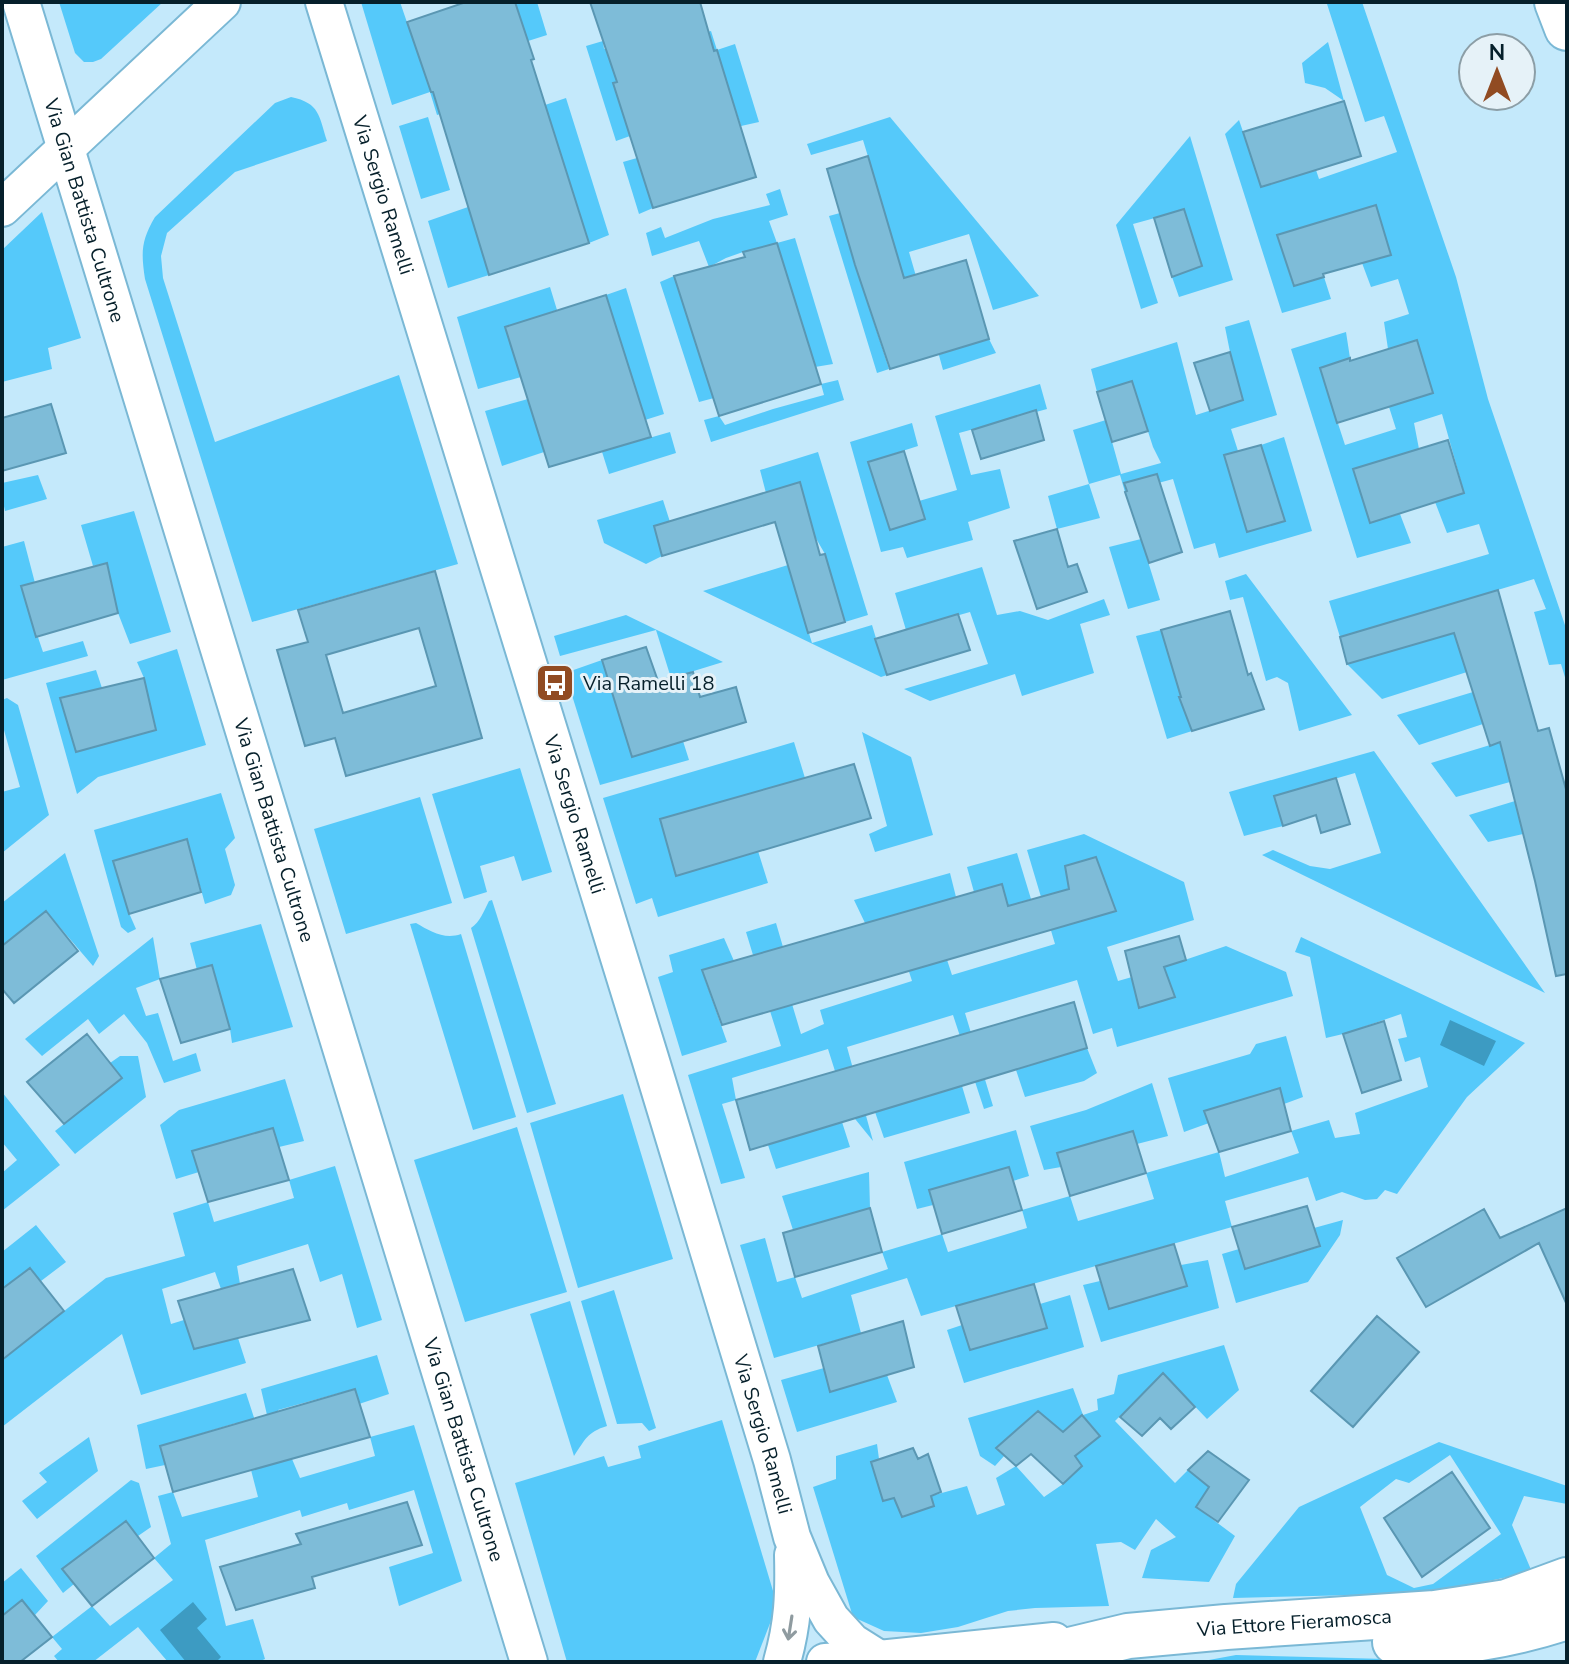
<svg xmlns="http://www.w3.org/2000/svg" width="1569" height="1664" viewBox="0 0 1569 1664" font-family="'Nunito Sans',sans-serif">
	<rect width="100%" height="100%" fill="#c4e9fb"/>
	<path fill="#55c9fa" fill-rule="evenodd" d="M59,2h104l-62,57 -8,3h-9l-9,-9z
		M361,2h39l31,90 53,-17 7,23 -54,17 -7,-23 -38,13z
		M515,2h22l10,33 -19,6z
		M1329,2h33l94,275 32,122 79,232v53l-6,-20 -12,1 -15,-53 12,-3 -12,-30 -194,58 -11,-36 160,-47 -10,-30 -32,9 -12,-31 29,-10 -22,-78 -28,9 5,26 -66,20 17,54 30,-9 11,29 -54,15 -66,-209 55,-17 4,26 -30,10 25,77 51,-16 -7,-22 44,-14 -16,-53 -29,9 -4,-27 25,-8 -11,-35 -27,8 -9,-24 29,-8 -15,-49 -99,29 16,50 31,-8 7,22 -49,14 -57,-179 14,-14 23,67 54,-17 3,9 78,-27 -13,-36 -19,6 -38,-118z
		M711,31l6,19 18,-6 24,78 -18,4 -24,-75 -87,85 -14,5 -30,-95 17,-5 1,8 51,-16 18,9z
		M1328,42l16,59 -19,-13 -20,-5 -3,-20z
		M291,97c29,6 28,19 36,44l-92,31 -68,61 -6,23 2,22 52,164 184,-67 59,189 -206,58 -107,-343c-4,-27 -4,-38 10,-62l120,-114z
		M566,98l43,137 -20,8 -44,-138z
		M428,117l22,73 -29,9 -22,-73z
		M890,117l149,179 -46,14 -24,-76 -60,18 18,62 13,-5 13,41 36,-11 7,14 -53,17 -15,-55 -65,-26 26,80 -12,4 -48,-157 11,-3 10,33 41,-13 -28,-93 -52,15 -4,-11z
		M1190,136l43,144 -54,17 -7,-20 30,-11 -18,-56 -51,14 25,79 -17,6 -25,-84z
		M637,158l16,50 -14,6 -16,-52z
		M780,189l8,26 -19,6 8,22 18,-5 38,126 -18,3 -72,-115 -17,6 -17,9 -10,-26 -47,15 -6,-23 15,-6 4,11 48,-19 57,-14 -4,-11z
		M468,207l21,68 -41,13 -20,-67z
		M42,212l39,126 -33,10 4,21 -50,13v-132z
		M674,276l40,122 -15,4 -39,-120z
		M550,287l7,23 -51,17 15,50 -43,12 -21,-72z
		M626,288l38,126 -19,6 -39,-125z
		M1249,320l28,95 -46,14 7,22 -14,4 23,77 37,-11 -23,-76 23,-8 28,94 -93,27 -4,-15 -21,6 -21,-70 -48,13 -5,-17 -31,9 11,34 -43,11 -9,-33 41,-12 -16,-54 33,-10 15,54 40,-11 -8,-16 -21,-65 -35,10 -6,-23 86,-27 19,73 47,-15 -13,-48 -5,-25z
		M838,380l6,20 -133,42 -7,-22 15,-4 6,9 48,-16 51,-14 -3,-11z
		M1040,384l7,25 -88,24 12,42 29,-6 10,39 -42,14 5,18 -66,18 -4,-11 -22,5 -31,-110 62,-19 6,23 -50,16 22,68 35,-11 -6,-18 38,-11 -22,-74z
		M528,399l16,53 -42,14 -17,-55z
		M603,412l11,36 56,-16 6,21 -67,21 -18,-57z
		M818,452l50,163 -23,7 -20,-68 -11,-19 -48,-42 -6,-23z
		M38,475l9,24 -42,12 -3,-14v-14z
		M663,500l7,22 -16,5 8,29 -16,8 -42,-21 -7,-23z
		M134,511l37,121 -41,12 -12,-31 -11,-50 -14,3 -12,-41z
		M1141,539l19,61 -32,9 -19,-62z
		M24,541l11,42 -14,4 22,65 40,-11 5,15 -86,24v-133z
		M788,565l24,78 60,-18 15,50 -6,2 -178,-86z
		M982,567l15,48 23,-4 28,9 56,-21 6,16 -30,9 14,49 -72,23 -7,-22 -85,27 -26,-12 84,-25 -18,-52 -64,18 -11,-37z
		M1246,574l106,141 -53,16 -11,-48 -11,-6 -11,4 -23,-84 -13,3 -5,-19z
		M626,615l97,47 -52,16 -15,-48 -96,26 -6,-20z
		M1161,630l11,35 36,23 -28,10 12,33 -25,8 -31,-103z
		M1454,633l13,39 -85,27 -35,-35z
		M177,649l29,96 -108,32 -21,17 -31,-111 50,-13 6,18 -25,64 79,-22 -12,-52 -7,-16z
		M602,660l30,96 51,-15 6,19 -89,25 -35,-112z
		M1473,692l10,32 -64,21 -22,-30z
		M7,698l11,7 31,110 -47,38v-61l18,-5 -18,-64v-23z
		M862,732l49,25 22,78 -58,17 -6,-18 18,-8z
		M794,742l11,36 -145,41 98,32 10,32 -110,34 -6,-19 -16,6 -33,-106z
		M1500,742l10,40 -54,15 -25,-34z
		M1374,751l171,242 -283,-138 11,-5 37,16 20,3 51,-16 -26,-80 -80,23 8,30 -39,10 -15,-44z
		M520,768l32,104 -30,9 -8,-25 -34,10 7,26 -23,7 -32,-105z
		M221,793l14,45 -10,11 10,36 -4,10 -26,9 -18,-65 -74,22 16,52 7,16 -8,4 -7,-6 -27,-97z
		M420,797l32,106 -106,31 -32,-105z
		M1515,801l8,33 -35,8 -19,-27z
		M1084,834l100,48 10,38 -87,27 11,34 14,-4 7,31 36,-11 -11,-30 62,-21 60,26 7,24 -176,51 -5,-19 -19,6 -16,-54 -112,33 28,93 -9,3 -31,-94 -106,32 26,94 -26,-32 -19,-60 -96,29 4,22 -14,4 23,74 -24,6 -33,-109 93,-29 -11,-35 22,-7 9,30 23,-10 -4,-14 92,-29 -21,-65 -26,7 -11,-23 96,-27 6,24 -27,8 23,70 103,-31 -28,-94z
		M65,853l34,103 -6,10 -47,-55 -44,35v-43z
		M1017,853l14,46 -23,7 -6,-22 -28,8 -7,-25z
		M492,900l64,204 -29,9 -56,-185c9,-6 13,-17 18,-27z
		M416,923c14,8 28,17 45,11l55,183 -43,13 -63,-206z
		M776,923l7,24 -30,8 -7,-23z
		M261,924l32,103 -61,16 -2,-14 -33,-59 -7,-27z
		M153,937l7,42 -24,9 10,28 12,-3 15,48 23,-8 5,18 -37,12 -17,-40 -23,-29 -25,20 -11,-15 -46,37 -17,-17z
		M1301,937l224,106 -58,54 -70,97 -12,-4 -8,9 -12,1 -23,-8 -26,9 -8,-24 -83,24 7,26 -311,89 -14,-38 -56,17 10,38 -87,25 -34,-113 25,-7 12,44 18,-5 7,21 86,-29 -6,-17 60,-18 6,18 79,-24 -5,-18 48,-14 8,25 76,-22 -8,-26 73,-21 6,25 74,-24 -8,-22 38,-11 6,18 25,-4 -5,-21 73,-26 -8,-30 -15,5 -7,-23 9,-2 -6,-23 -58,20 -17,4 -16,-81 -15,-5z
		M724,938l10,23 -32,10 25,71 -45,14 -24,-79 15,-5 -4,-17z
		M1286,1036l17,61 -19,7 -23,-10 -56,17 4,12 -25,9 -16,-54 82,-24 6,-10z
		M1087,1048l10,25 -13,8 -59,16 -9,-27z
		M120,1056h18l8,41 -71,57 -20,-23 66,-52 -11,-16z
		M285,1079l19,62 -25,6 -6,-19 -81,23 7,21 -23,7 -16,-54 19,-15z
		M1152,1083l16,53 -31,8 -4,-12 -76,22 4,13 -17,3 -14,-44 56,-16z
		M962,1086l8,27 -86,25 -9,-26z
		M2,1092l58,73 -58,46v-38l15,-13 -15,-18z
		M623,1094l50,165 -95,29 -48,-165z
		M842,1122l8,25 -74,22 -8,-24z
		M517,1127l50,165 -102,30 -51,-162z
		M1016,1130l13,46 -16,5 -4,-14 -79,23 3,15 -16,4 -13,-47z
		M335,1166l47,154 -25,8 -15,-54 -22,8 -12,-38 -71,22 3,18 -19,5 -6,-17 -53,17 9,35 13,-4 54,18 8,25 -105,32 -19,-61 -120,93v-67l104,-82 79,-22 -12,-43 35,-11 6,20 80,-24 -5,-18z
		M869,1172l1,36 -77,22 -11,-34z
		M1343,1220l-3,15 -32,47 -72,21 -14,-49 17,-5 7,20 73,-22 -5,-19z
		M36,1225l30,37 -25,19 -12,-13 -27,21v-37z
		M1208,1260l11,48 -118,34 -18,-57 17,-4 9,28 78,-23 -6,-21z
		M614,1290l42,138 -7,3 -7,-8 -25,1 -36,-123z
		M1070,1295l14,52 -120,36 -17,-53 15,-5 9,25 76,-22 -7,-24z
		M570,1301l37,125c-20,6 -22,14 -33,30l-44,-142z
		M1224,1345l15,45 -32,29 -44,-46 -48,48 60,62 13,-13 21,17 -13,20 39,29 -26,46 -67,-4 9,-28 25,-13 -20,-18 -21,31 -14,-8 -25,2 13,62 -74,2 -27,3 -50,16 -37,6 -37,-2 -31,-14 -40,-130 23,-8v-23l41,-12 2,15 -8,3 12,38 11,-2 8,19 31,-11 -2,-10 36,-10 10,29 28,-10 -9,-27 20,-12 28,31 19,-13 18,-18 -6,-10 25,-20 -17,-21 -20,17 -26,-21 -40,36 8,8 -10,11 -15,-10 -12,-38 105,-30 10,27 15,-5 -1,-11 17,-5 4,-19z
		M377,1355l12,39 -30,10 -5,-15 -76,21 4,16 -12,2 -9,-39z
		M824,1368l7,24 56,-17 10,27 -100,30 -16,-52z
		M246,1393l14,43 -17,7 -7,-20 -76,23 5,19 -19,4 -9,-44z
		M722,1420l54,181 -2,12 -19,49h-188l-52,-179 89,-27 4,11 33,-9 -3,-12z
		M414,1425l48,156 -63,25 -10,-39 44,-14 -19,-63 -65,20 -2,-7 -45,14 -2,-7 -95,30 21,86 27,-7 12,40 -7,3h-90l-30,-35 -45,35h-34l-5,-6 8,-7 -10,-12 40,-31 18,20 63,-46 -19,-22 17,-14 -13,-48 15,-4 9,25 76,-20 -7,-27 41,-11 8,19 75,-22 -5,-19z
		M89,1437l9,34 -61,48 -15,-18 25,-19 -8,-9z
		M1439,1442l128,44v18l-43,-8 -12,29 20,47 -82,17 -52,5 -165,4 3,-14 63,-77zM1450,1455l51,79 -68,50 -19,4 -27,-13 -27,-68 36,-28 13,4z
		M131,1480l8,3 12,44 -13,9 -13,-15 -62,48 11,15 -11,9 -27,-37z
		M21,1568l27,33 -13,14 -13,-15 -20,16v-33z
		M1236,1655l150,4 9,3h-197z"/>
	<path fill="#3d9bc2" d="M1450,1020l46,21 -12,25 -44,-21z
		M193,1602l14,17 -10,9 24,29 -5,5h-30l-26,-32z"/>
	<path fill="#7ebcd8" stroke="#5a97b3" stroke-width="2" fill-rule="evenodd" d="M466,2h49l19,57 -3,1 58,183 -100,32 -56,-183h-2l-24,-70z
		M590,2h110l14,49 3,-1 39,127 -103,31 -40,-125 4,-1z
		M1344,101l17,55 -100,31 -18,-55z
		M868,156l36,122 62,-18 23,79 -99,30 -35,-104 -28,-96z
		M1376,205l15,50 -68,19 1,3 -30,9 -17,-51z
		M1184,209l18,57 -30,11 -18,-59z
		M777,243l44,141 -102,32 -45,-140 71,-19 -2,-5z
		M606,295l45,142 -102,30 -44,-140z
		M1417,340l16,53 -96,30 -17,-55 30,-10v3z
		M1230,352l13,48 -33,11 -16,-48z
		M1132,381l16,50 -36,11 -15,-50z
		M51,404l15,49 -64,18v-53z
		M1036,410l8,30 -63,19 -9,-29z
		M1448,440l16,53 -94,30 -17,-54z
		M1261,445l24,76 -38,11 -23,-77z
		M904,451l21,68 -35,11 -22,-68z
		M1157,474l25,78 -33,11 -24,-71 2,-1 -3,-8z
		M800,482l20,73 5,-1 20,68 -37,11 -33,-111 -113,34 -8,-30z
		M1057,529l11,38 9,-3 10,28 -50,17 -23,-68z
		M107,563l11,50 -82,24 -15,-51z
		M435,571l47,167 -136,38 -11,-38 -30,8 -28,-96 31,-8 -10,-32zM419,628l17,58 -93,27 -17,-58z
		M1498,590l40,141 11,-3 18,65v181l-11,2 -21,-95 -35,-139 -10,4 -36,-113 -107,31 -7,-27z
		M1230,611l18,64 3,-2 13,36 -72,22 -13,-34h2l-20,-67z
		M958,614l12,36 -83,25 -12,-36z
		M646,647l12,34 35,-9 7,25 36,-10 10,35 -114,35 -30,-97z
		M144,678l12,52 -80,22 -16,-54z
		M854,764l17,54 -195,58 -16,-57z
		M1336,778l14,46 -29,9 -5,-18 -33,11 -9,-30z
		M187,839l14,53 -72,22 -16,-53z
		M1096,857l20,54 -394,114 -20,-55 300,-86 6,22 61,-17 -4,-23z
		M46,911l32,40 -64,52 -12,-14v-43z
		M1179,936l7,24 -22,7 11,30 -36,11 -14,-57z
		M212,965l18,64 -49,14 -21,-64z
		M1074,1002l13,46 -337,102 -14,-50z
		M1384,1021l17,59 -39,13 -19,-59z
		M87,1034l35,44 -58,46 -37,-42z
		M1280,1088l11,43 -72,21 -15,-41z
		M273,1128l16,52 -81,22 -16,-51z
		M1133,1131l13,42 -76,23 -13,-43z
		M1009,1167l13,43 -80,24 -13,-44z
		M1307,1206l13,40 -75,23 -13,-42z
		M870,1208l12,44 -87,25 -12,-44z
		M1567,1208v97l-28,-62 -113,64 -29,-49 87,-49 16,29z
		M1174,1244l13,42 -78,23 -13,-43z
		M30,1268l34,43 -62,49v-71z
		M293,1269l17,51 -116,29 -16,-48z
		M1034,1284l13,44 -77,22 -14,-44z
		M1377,1316l42,36 -66,75 -42,-36z
		M903,1321l11,46 -84,25 -12,-46z
		M1163,1373l32,34 -24,22 -11,-11 -18,18 -22,-19z
		M355,1389l15,48 -197,55 -13,-46z
		M1038,1411l25,21 19,-17 18,21 -25,20 7,10 -19,18 -32,-30 -15,12 -20,-18z
		M913,1448l5,11 10,-5 13,38 -10,4 3,10 -32,11 -8,-19 -11,3 -12,-39z
		M1208,1451l41,29 -31,42 -22,-15 13,-20 -21,-17z
		M1452,1472l38,56 -68,49 -38,-59z
		M407,1502l15,43 -110,32 3,11 -79,22 -16,-43 81,-23 -5,-10z
		M126,1521l28,37 -62,48 -30,-37z
		M22,1600l30,37 -32,25h-18v-46z"/>
	<g fill="none" stroke-linecap="round" stroke-linejoin="round">
		<g stroke="#7ab8d5" stroke-width="40">
			<g id="street">
				<path id="s1" d="M21,2l508,1660"/>
				<path id="s2" d="M324,2l326,1056 122,402 20,77 19,46 20,36 21,23 27,17"/>
				<path d="M2,208l220,-206"/>
				<path d="M782,1662c11,-39 12,-67 11,-107"/>
				<path d="M825,1662l54,-3 175,-18"/>
			</g>
		</g>
		<g stroke="#7ab8d5" stroke-width="48">
			<g id="secondary">
				<path d="M1395,1642c58,4 117,-7 172,-25"/>
				<path id="s3" d="M1020,1662l108,-26 98,-9 209,-14 72,-11 60,-22"/>
			</g>
		</g>
		<g stroke="#7ab8d5" stroke-width="48">
			<path id="primary" d="M1557,2l10,26"/>
		</g>
		<use href="#street" stroke="#fff" stroke-width="36"/>
		<use href="#secondary" stroke="#fff" stroke-width="44"/>
		<use href="#primary" stroke="#fff" stroke-width="44"/>
	</g>
	<defs><path id="oneway-shaft" d="M-6 0H5M1.5-3L5.5 0L1.5 3" fill="none" stroke-width="1.6" stroke-linecap="round" stroke-linejoin="round" transform="scale(2)"/></defs>
	<use stroke="#8f9ba0" href="#oneway-shaft" transform="translate(790 1628) rotate(99)"/>
	<defs>
		<g id="bus-square" transform="scale(2)"><rect x="-9" y="-9" width="18" height="18" rx="4" fill="#914b22" stroke="#e6f2f8"/><path d="M-5-6H5V4H4V6H2V4H-2V6H-4V4H-5ZM-3.5-4V0h7V-4ZM-3.5 1.2v1.5H-2V1.2ZM2 1.2v1.5H3.5V1.2Z" fill="#fff"/></g>
	</defs>
	<g fill-rule="evenodd">
		<use href="#bus-square" x="555" y="683"/>
	</g>
	<g text-anchor="middle" stroke-width="6" stroke-linejoin="round" paint-order="stroke">
		<g font-size="20" fill="#06202b" stroke="#e6f2f8">
			<text dy="7" stroke="none"><textPath href="#s2" startOffset="202">Via Sergio Ramelli</textPath></text>
			<text dy="7" stroke="none"><textPath href="#s1" startOffset="218">Via Gian Battista Cultrone</textPath></text>
			<text dy="7" stroke="none"><textPath href="#s2" startOffset="850">Via Sergio Ramelli</textPath></text>
			<text dy="7" stroke="none"><textPath href="#s1" startOffset="866">Via Gian Battista Cultrone</textPath></text>
			<text dy="7" stroke="none"><textPath href="#s2" startOffset="1498">Via Sergio Ramelli</textPath></text>
			<text dy="7" stroke="none"><textPath href="#s1" startOffset="1514">Via Gian Battista Cultrone</textPath></text>
			<text dy="7" stroke="none"><textPath href="#s3" startOffset="278">Via Ettore Fieramosca</textPath></text>
		</g>
		<g font-size="20" fill="#06202b" stroke="#e6f2f8" text-anchor="start">
			<text x="583" y="690">Via Ramelli 18</text>
		</g>
	</g>
	<rect width="1569" height="1664" fill="none" stroke="#06202b" stroke-width="8"/>
	<g transform="translate(1497 72)"><circle r="38" fill="#e6f2f8" stroke="#8c9ea6" stroke-width="2"/>
	<path d="M0-6L14 30L0 20L-14 30Z" fill="#914b22"/>
	<text y="-12" font-size="22" font-weight="bold" text-anchor="middle" fill="#06202b">N</text>
	</g>
</svg>
